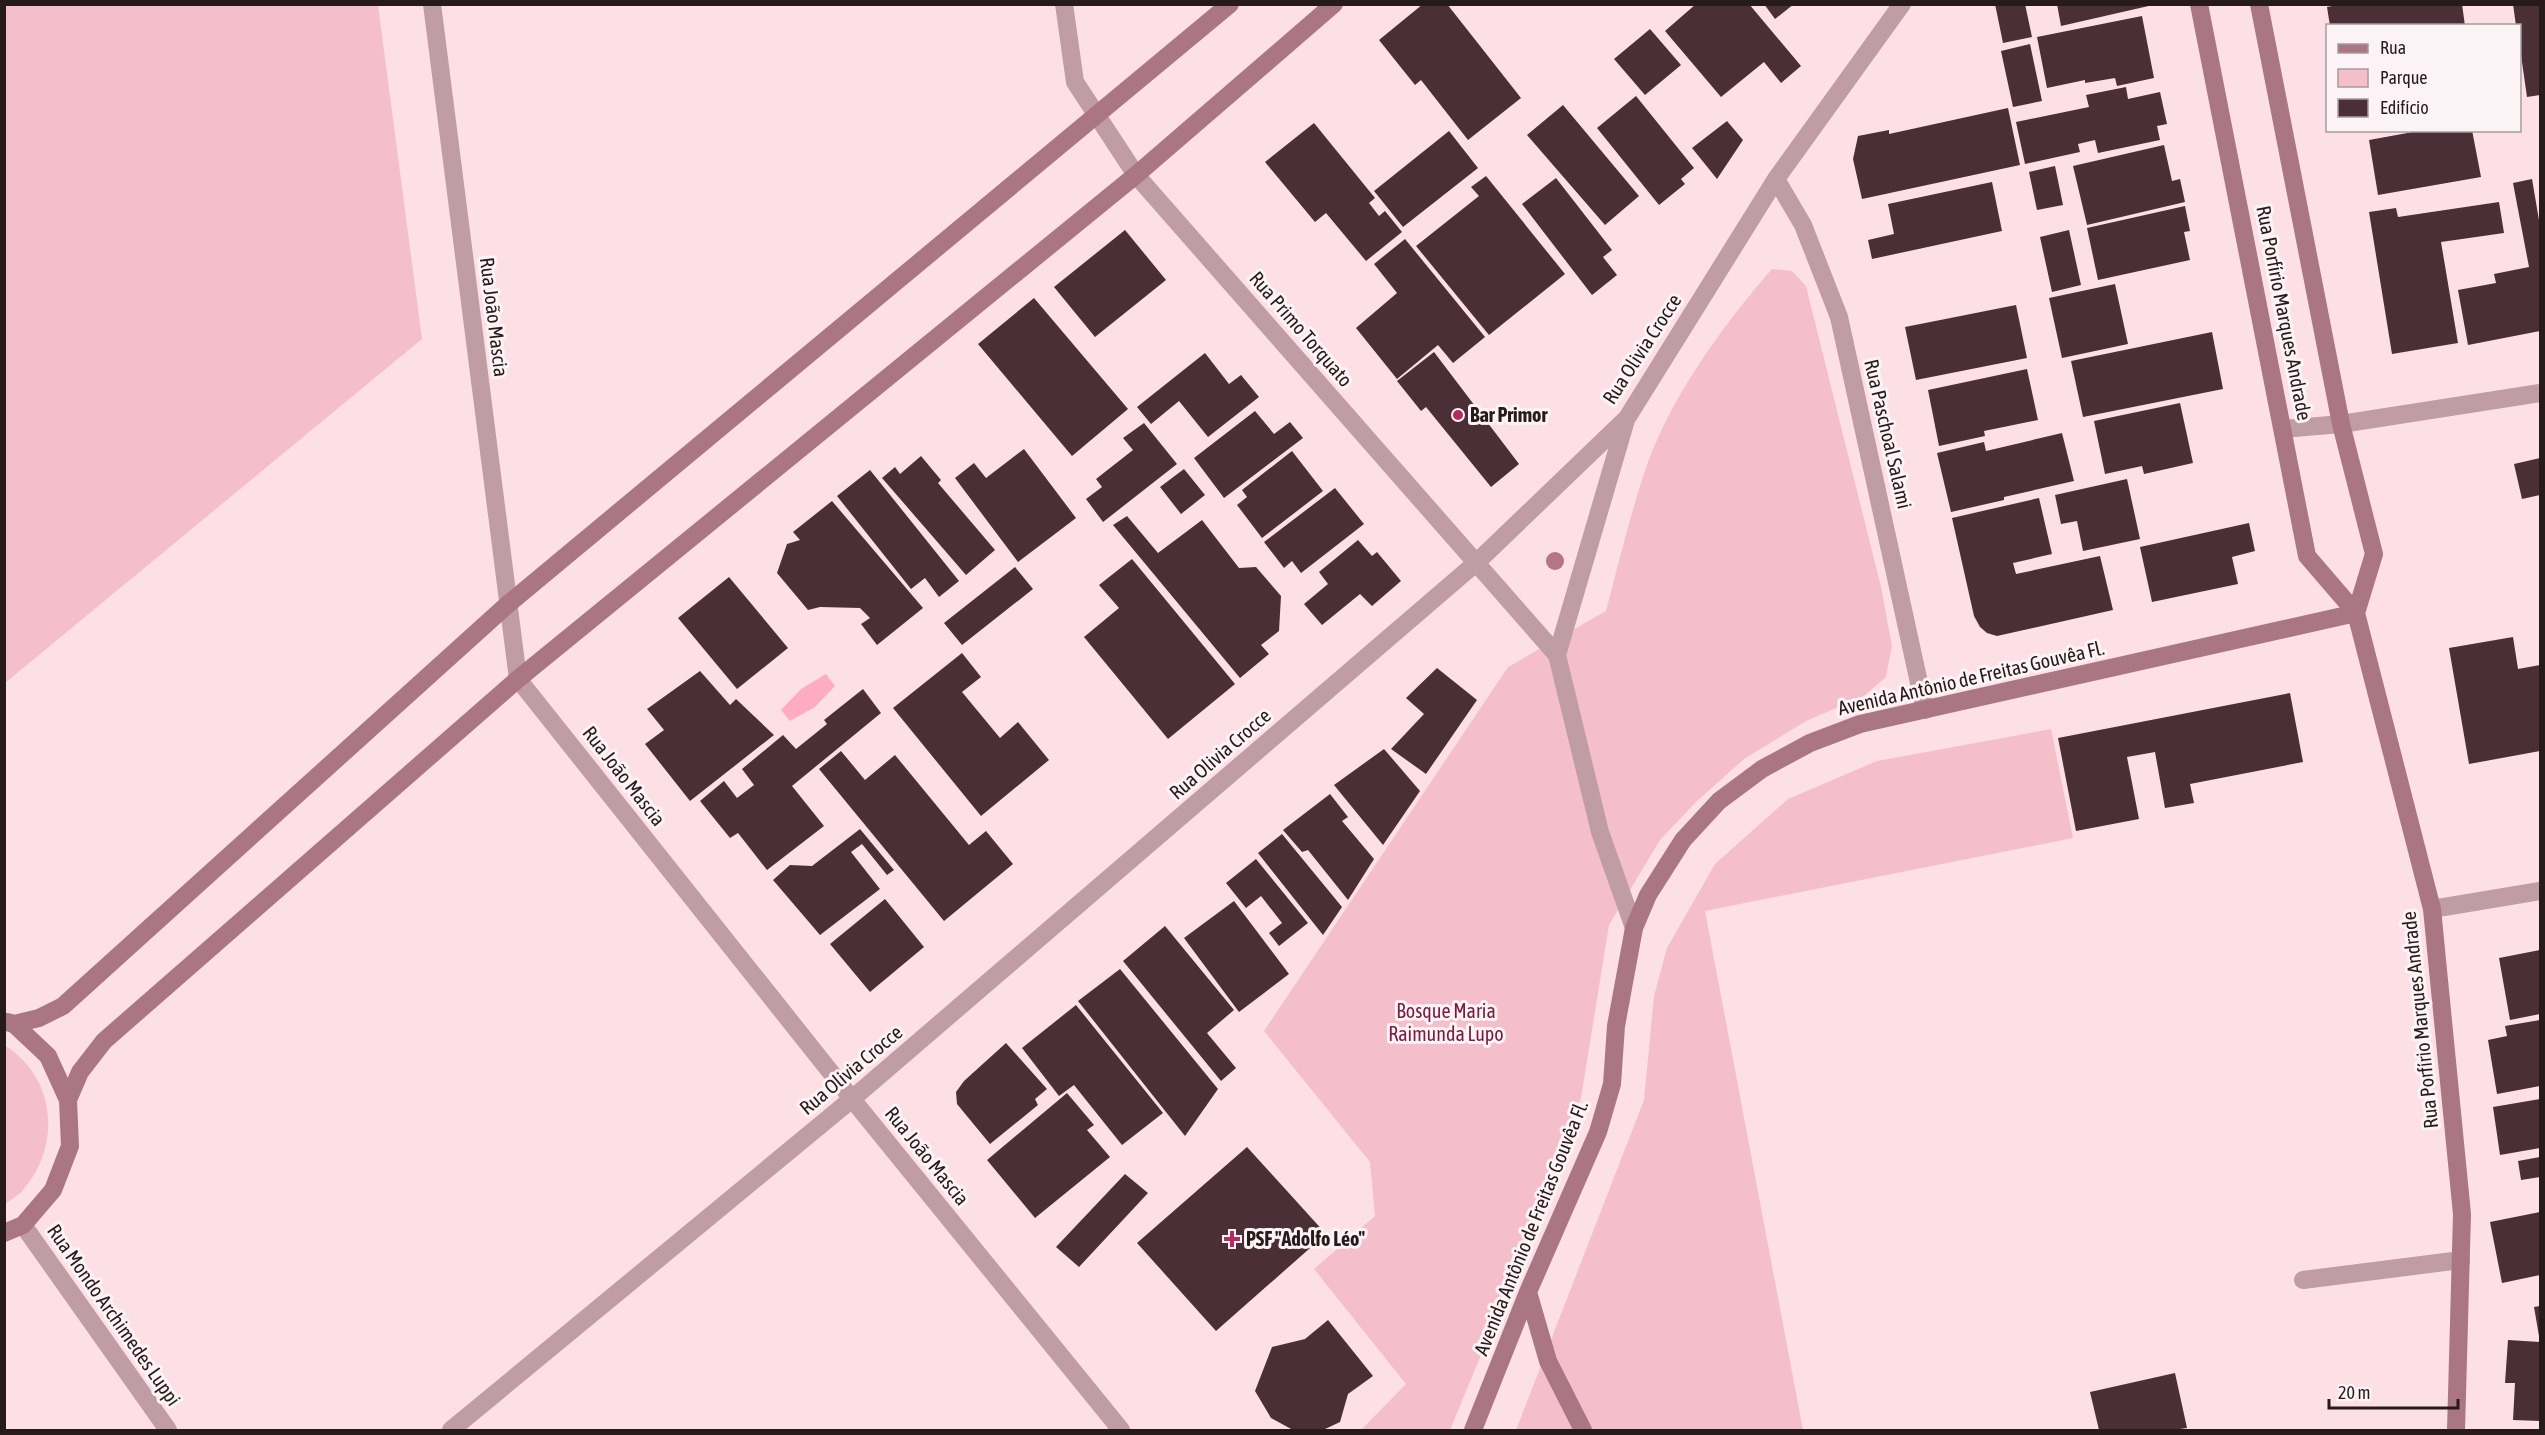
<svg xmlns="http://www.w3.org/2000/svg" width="2545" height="1435" viewBox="0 0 2545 1435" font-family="'Asap Condensed',sans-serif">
	<rect width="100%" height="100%" fill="#fde0e6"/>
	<path fill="#f5becb" d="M5,4l373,1 44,334 -417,344z
		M1772,269l20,2 14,15 75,301 11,59 -6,31 -22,19 -58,25 -62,38 -47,42 -37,39 -51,85 -28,173 -28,83 -103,249h-89l45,-46 -92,-115 61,-53 -5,-54 -106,-131 244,-364 98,-56c12,-45 23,-92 38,-137 23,-72 78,-148 128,-205z
		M2051,729l22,109 -368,73 98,519h-287l128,-330 10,-104 13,-48 48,-84 73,-65 89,-38z
		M4,1045c52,32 58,100 19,145 -5,6 -13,10 -18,14z"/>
	<path fill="#feacc2" d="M826,674l9,12 -20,21 -25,14 -9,-11 20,-21z"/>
	<path fill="#4a2f36" d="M1423,4h24l74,94 -53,42 -47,-60 -6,5 -36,-45z
		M1696,4h53l52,62 -20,17 -17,-21 -43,35 -56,-66z
		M1764,4h30l-19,15z
		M1995,4h30l7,33 -29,6z
		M2057,4h96v1l-92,21z
		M2342,4h120l3,22h-135l-3,-19z
		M2513,4h27v91l-13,2 -7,-49v-22h-4z
		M2142,16l12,62 -37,8 -2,-8 -30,5v-3l-38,8 -10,-51z
		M1650,29l31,36 -36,30 -31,-36z
		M2030,44l12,57 -29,6 -12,-56z
		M2126,87l2,12 32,-7 7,32 -10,2 3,14 -62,13 -3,-13 -17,4 2,8 -55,12 -9,-42 73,-15 -3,-12z
		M1636,96l58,72 -13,11 4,5 -26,21 -62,-77z
		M1563,105l76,91 -34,29 -78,-90z
		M2008,108l12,57 -158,34 -9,-40 5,-23 31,-6v4z
		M1727,121l16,19 -26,39 -25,-31z
		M1314,123l61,75 -6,5 10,13 6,-5 17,21 -36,29 -40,-48 -11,9 -50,-60z
		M2424,130h48l9,47 -103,18 -9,-55z
		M1449,131l29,37 -75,59 -29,-36z
		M2164,145l8,36 8,-2 5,23 -98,23 -14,-59z
		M2055,166l8,39 -26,5 -8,-38z
		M1486,176l79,98 -76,61 -73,-89 63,-50 -8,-9z
		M1556,178l56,72 -9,7 14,18 -25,20 -70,-91z
		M2532,179l8,47v105l-72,14 -10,-55 38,-7 -2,-9 35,-7 -16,-84z
		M1992,182l10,49 -130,28 -4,-19 26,-6 -6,-30z
		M2499,202l5,31 -63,9 17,101 -66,11 -23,-142 27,-4 2,9z
		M2185,206l5,25 -6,1 6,28 -92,20 -11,-52z
		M1125,230l41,50 -71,57 -41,-50z
		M2069,230l12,55 -29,7 -12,-55z
		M1405,239l80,98 -32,26 -15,-18 -41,34 -41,-51 41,-35 -23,-29z
		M2115,284l13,60 -66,14 -13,-60z
		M1034,298l94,111 -56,47 -94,-112z
		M2016,305l11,53 -111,22 -11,-53z
		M2212,332l11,57 -140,28 -12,-56z
		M1434,352l85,112 -28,23 -65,-80 -5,4 -24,-30z
		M1205,353l24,31 12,-9 18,22 -51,40 -29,-36 -28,23 -14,-17z
		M2027,369l11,51 -54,11 1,5 -46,10 -11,-56z
		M2180,403l13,60 -49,11 -2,-8 -37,8 -11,-53z
		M1255,411l19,23 16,-12 13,16 -79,60 -30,-40z
		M1144,423l33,41 -74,58 -17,-23 16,-12 -6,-8 37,-29 -10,-12z
		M2062,433l12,48 -70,16v3l-53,12 -14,-59 47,-11 2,9z
		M1024,449l52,69 -58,44 -63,-84 19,-15 12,15z
		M1292,451l31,40 -61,47 -25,-33 10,-8 -5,-7z
		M921,456l20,24 -3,3 57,67 -29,25 -84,-97 13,-11 5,7z
		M2540,458v37l-18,4 -8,-35z
		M1184,469l21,26 -24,19 -21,-27z
		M870,470l89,111 -20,16 -14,-19 -14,11 -74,-93z
		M2127,479l13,60 -57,12 -6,-30 -16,3 -6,-29z
		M1335,488l29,36 -63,49 -9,-12 -8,7 -20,-26z
		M2039,498l13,56 -39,9 3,11 84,-18 13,54 -116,26 -10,-3 -7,-6 -6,-11 -22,-98z
		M832,501l91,107 -46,37 -16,-21 9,-6 -10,-10 -40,-1 -12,3 -31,-37 10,-29 13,-4 -7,-8z
		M1127,516l31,37 44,-33 37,48 17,-1 25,29 -2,35 -18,14 8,9 -29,24 -127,-153z
		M2249,523l6,28 -23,6 6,27 -86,18 -12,-55z
		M1358,540l14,16 5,-4 24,29 -29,25 -12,-12 -38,31 -18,-21 24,-20 -9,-12z
		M1132,559l103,125 -67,55 -84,-102 35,-29 -20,-23z
		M1015,567l18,22 -71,56 -18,-22z
		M729,577l59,71 -51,41 -59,-71z
		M2513,637l5,32 22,-4v86l-71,13 -20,-116z
		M962,653l19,24 -19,15 38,46 18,-16 31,38 -68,56 -88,-108z
		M1437,668l40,32 -51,74 -35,-25 33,-35 -18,-16z
		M700,671l30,34 6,-6 38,36 -84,66 -45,-57 19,-14 -17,-21z
		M863,689l18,24 -89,73 32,40 -57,44 -29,-37 -8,5 -30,-37 24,-20 13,17 17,-13 -12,-16 41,-34 13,14 31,-25 -3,-4z
		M2290,693l13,69 -113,22 4,19 -29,5 -10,-56 -28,5 12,62 -63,12 -18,-93z
		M1384,749l36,42 -37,54 -49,-60z
		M841,751l24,29 30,-25 74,90 17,-14 27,33 -69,57 -125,-152z
		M1330,794l18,23 -6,4 32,38 -26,41 -40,-50 -6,2 -19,-22z
		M860,829l34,41 -7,5 -25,-31 -11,8 29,37 -60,46 -47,-55 17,-15 22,1z
		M1282,834l60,73 -19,28 -65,-82z
		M1256,859l52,64 -29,23 -10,-13 13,-10 -21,-27 -15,12 -20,-25z
		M885,899l39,48 -54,45 -40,-48z
		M1234,901l55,73 -50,38 -55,-74z
		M1165,926l69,84 -27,23 29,35 -15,13 -98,-120z
		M2540,950v64l-30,6 -11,-62z
		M1120,969l98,120 -33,47 -107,-135z
		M1076,1005l87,108 -41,32 -48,-60 -15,11 -37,-48z
		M2540,1020v66l-43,8 -9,-54 19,-4 -2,-10z
		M1006,1043l41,46 -12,10 3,6 -48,39 -33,-40 -1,-12 8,-11z
		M1067,1093l27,32 -7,5 23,27 -75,61 -48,-58z
		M2540,1099v49l-40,7 -7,-48z
		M1247,1147l79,87 -110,97 -79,-88z
		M2540,1157v20l-19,3 -3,-19z
		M1125,1174l23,19 -69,74 -23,-20z
		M2540,1212v63l-38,8 -12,-61z
		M2540,1306v30h-1l-5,-29z
		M1328,1320l45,56 -25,18 -8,28 -17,8h-30l-22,-12 -16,-27 17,-44 33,-8z
		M2508,1340l32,2v79l-27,-1 2,-37h-10z
		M2175,1373l12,55 -14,2h-74l-9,-38z"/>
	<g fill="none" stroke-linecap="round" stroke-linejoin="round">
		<path stroke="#c09ca4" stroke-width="18" d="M2303,1280l158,-20"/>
		<path stroke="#c09ca4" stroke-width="18" d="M432,4l86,675 334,420 269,331
			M1064,4l11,78 61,93 421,480
			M1776,179l27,46 36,92 86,393
			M1626,420l-69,235 43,177 34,96
			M2284,429l57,-5 199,-31
			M2432,909l108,-18
			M23,1225l145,205
			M451,1430l401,-331 625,-537 150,-144 149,-239 126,-175"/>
		<path stroke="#aa7684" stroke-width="18" d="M2199,4l108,552 49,57 76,296 30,305 -6,216
			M2259,4l82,420 33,130 -18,59
			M14,1024l25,-6 24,-12 444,-401 723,-601
			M68,1100l12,-28 24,-31 414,-362 618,-504 198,-171
			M4,1233l19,-8 30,-35 17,-44 -2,-46 -20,-44 -34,-32 -7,-2
			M1528,1292l20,69 35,69
			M1473,1430l55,-138 70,-160 14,-48 4,-58 18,-98 14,-33 35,-55 36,-39 43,-32 48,-26 50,-19 496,-111"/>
	</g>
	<circle fill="#b4748a" cx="1555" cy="561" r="9"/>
	<g fill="#b62a61" stroke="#fbf3f5" stroke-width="2">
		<circle cx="1458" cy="415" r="6"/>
		<path d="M1229 1230h6v6h6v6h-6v6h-6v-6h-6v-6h6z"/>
	</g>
	<g text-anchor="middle" stroke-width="6" stroke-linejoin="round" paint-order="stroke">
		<g font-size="20" fill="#271a1d" stroke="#fbf3f5">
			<text transform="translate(2284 313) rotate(79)" y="7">Rua Porfírio Marques Andrade</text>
			<text transform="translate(494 317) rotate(83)" y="7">Rua João Mascia</text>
			<text transform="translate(1301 329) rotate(49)" y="7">Rua Primo Torquato</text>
			<text transform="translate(1642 349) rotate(-57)" y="7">Rua Olivia Crocce</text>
			<text transform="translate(1888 434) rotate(77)" y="7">Rua Paschoal Salami</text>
			<text transform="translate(1971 678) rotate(-13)" y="7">Avenida Antônio de Freitas Gouvêa Fl.</text>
			<text transform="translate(1220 754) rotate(-41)" y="7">Rua Olivia Crocce</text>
			<text transform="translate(624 776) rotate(52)" y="7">Rua João Mascia</text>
			<text transform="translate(2420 1020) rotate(-96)" y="7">Rua Porfírio Marques Andrade</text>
			<text transform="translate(851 1070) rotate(-40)" y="7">Rua Olivia Crocce</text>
			<text transform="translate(927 1156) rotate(51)" y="7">Rua João Mascia</text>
			<text transform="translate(1531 1228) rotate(-68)" y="7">Avenida Antônio de Freitas Gouvêa Fl.</text>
			<text transform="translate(114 1315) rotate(55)" y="7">Rua Mondo Archimedes Luppi</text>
		</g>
		<g font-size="20" font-weight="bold" fill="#271a1d" stroke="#fbf3f5" text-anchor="start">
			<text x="1470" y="422">Bar Primor</text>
			<text x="1246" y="1246">PSF "Adolfo Léo"</text>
		</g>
		<g font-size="20" fill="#781c3f" stroke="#fbf3f5">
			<text x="1446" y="1018">Bosque Maria<tspan x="1446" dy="23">Raimunda Lupo</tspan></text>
		</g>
	</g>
	<rect width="2545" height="1435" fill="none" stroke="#271a1d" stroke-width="12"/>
	<rect x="2326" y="24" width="195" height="108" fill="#fbf3f5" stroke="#a69c9f" stroke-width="1.5"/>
	<rect x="2338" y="44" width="30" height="9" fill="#aa7684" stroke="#a69c9f" stroke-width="1.5"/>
	<text x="2380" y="54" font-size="18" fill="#271a1d">Rua</text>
	<rect x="2338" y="69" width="30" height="18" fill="#f5becb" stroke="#a69c9f" stroke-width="1.5"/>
	<text x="2380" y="84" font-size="18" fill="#271a1d">Parque</text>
	<rect x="2338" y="99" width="30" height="18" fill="#4a2f36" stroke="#a69c9f" stroke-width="1.5"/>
	<text x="2380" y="114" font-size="18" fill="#271a1d">Edifício</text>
	<path d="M2329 1399v9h129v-9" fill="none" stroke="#271a1d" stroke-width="3"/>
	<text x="2338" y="1399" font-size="18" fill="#271a1d" stroke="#fbf3f5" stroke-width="4.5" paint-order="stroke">20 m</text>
</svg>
